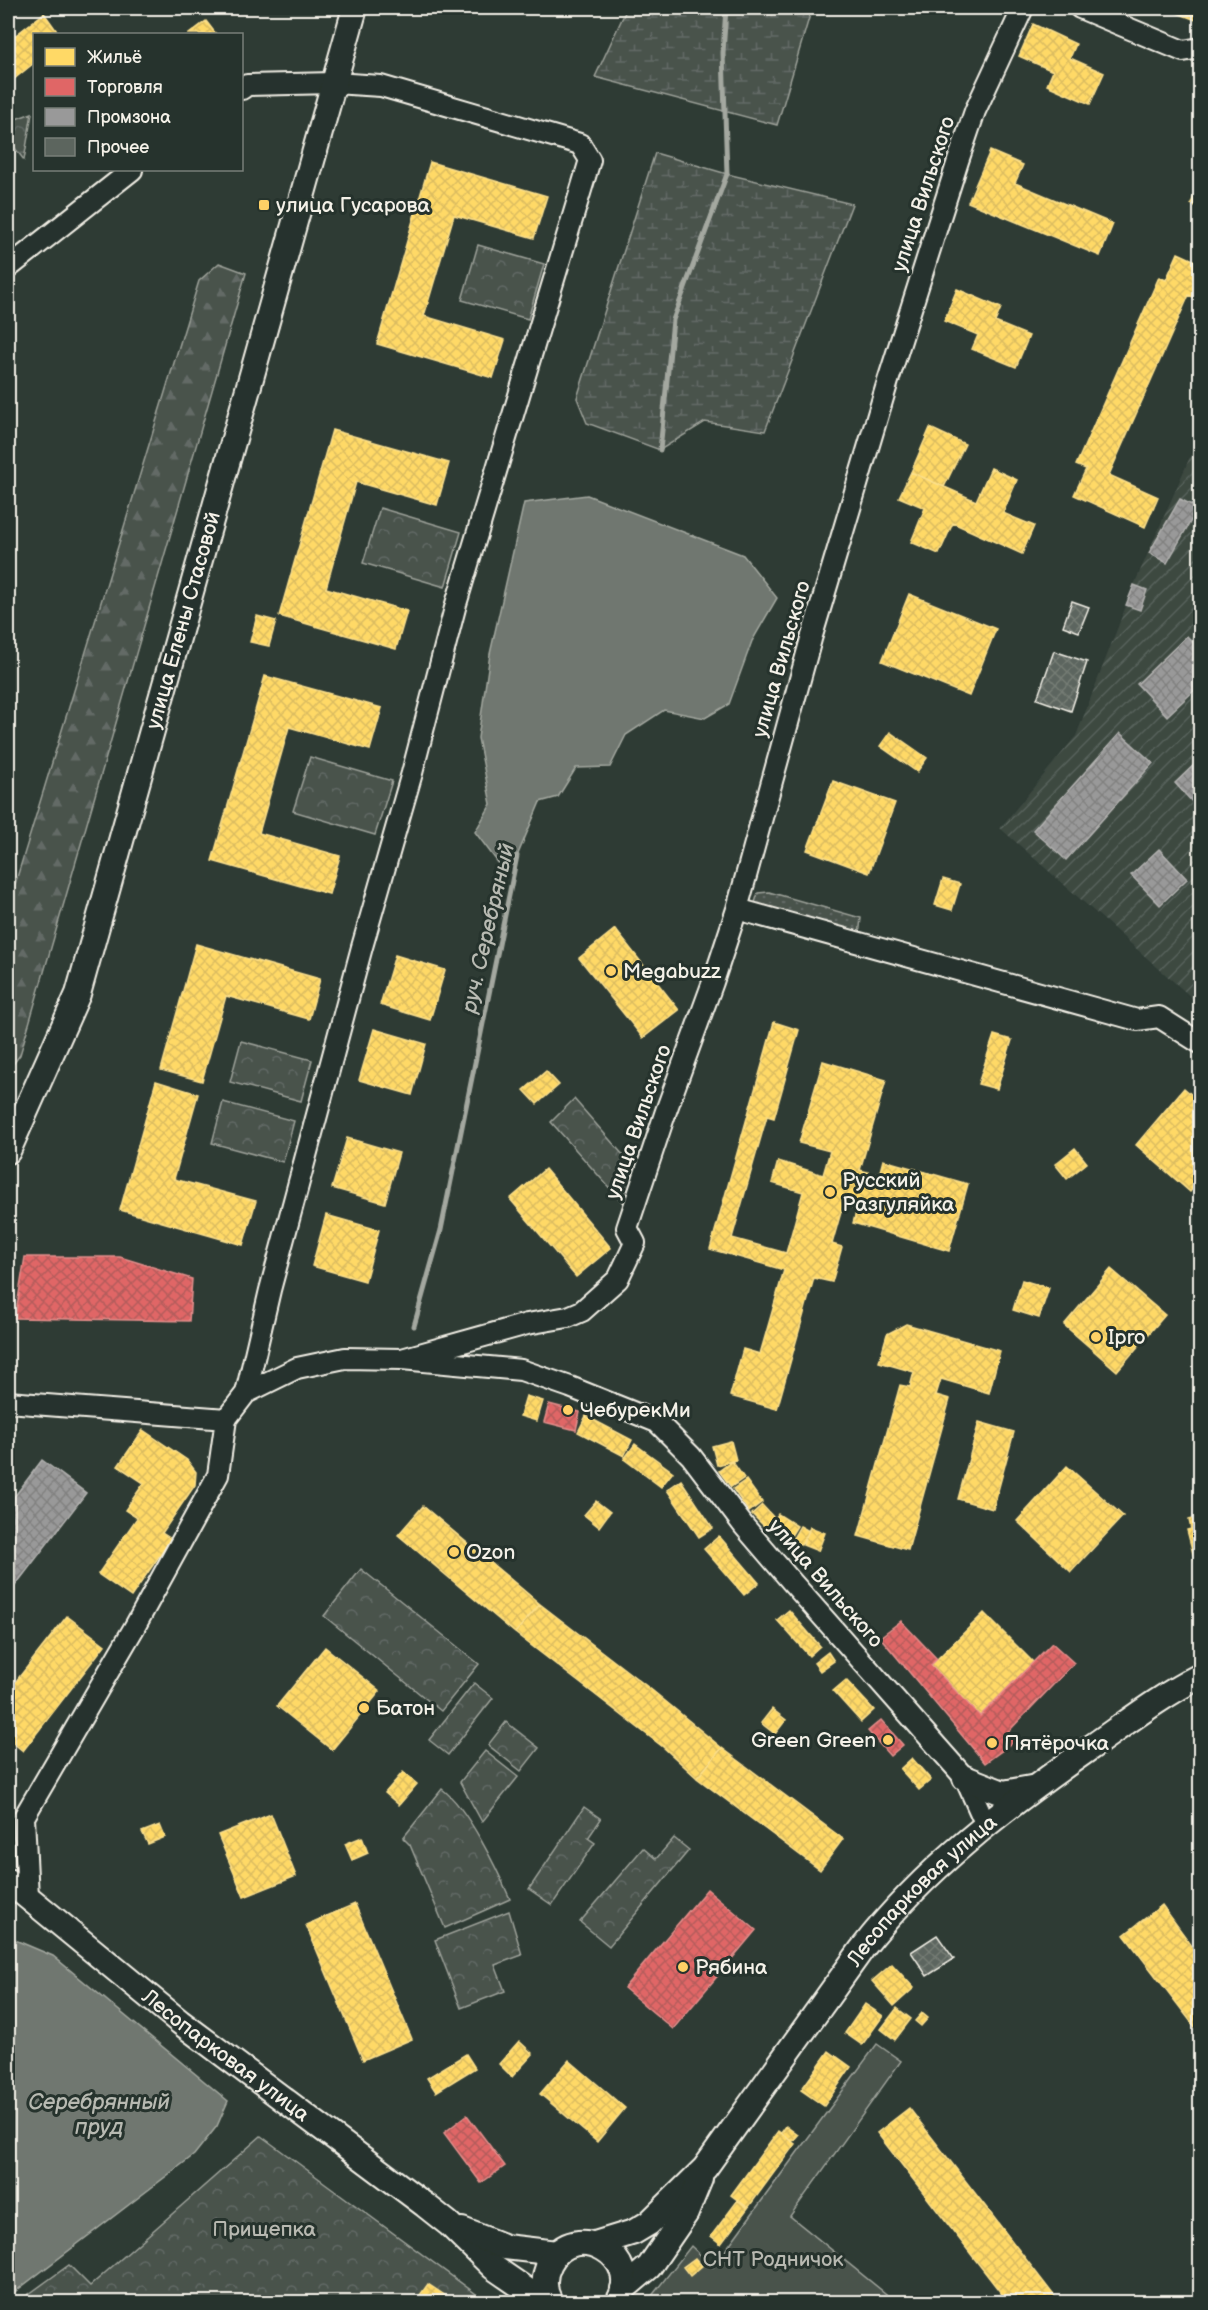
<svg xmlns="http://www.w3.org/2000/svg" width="1208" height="2310" viewBox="0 0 1208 2310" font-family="'Balsamiq Sans',sans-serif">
	<defs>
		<pattern id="industrial-furrows" width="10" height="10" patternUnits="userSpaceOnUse" patternTransform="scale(1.5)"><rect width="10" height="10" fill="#3c4841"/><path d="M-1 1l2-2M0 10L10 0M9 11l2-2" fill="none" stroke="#59635c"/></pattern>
		<pattern id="grass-dots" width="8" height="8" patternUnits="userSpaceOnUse" patternTransform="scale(1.5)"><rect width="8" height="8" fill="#48524c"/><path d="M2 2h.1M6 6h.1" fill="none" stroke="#636b66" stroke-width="1.8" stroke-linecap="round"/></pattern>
		<pattern id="forest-firs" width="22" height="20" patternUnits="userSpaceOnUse" patternTransform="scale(1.5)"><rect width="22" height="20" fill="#48524c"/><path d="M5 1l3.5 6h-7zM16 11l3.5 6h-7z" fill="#636b66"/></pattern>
		<pattern id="wetland-marsh" width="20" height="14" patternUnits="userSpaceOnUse" patternTransform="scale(1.5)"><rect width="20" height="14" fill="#48524c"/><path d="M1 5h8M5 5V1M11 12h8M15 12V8" fill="none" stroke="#636b66"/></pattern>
		<pattern id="park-crowns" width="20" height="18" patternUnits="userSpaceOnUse" patternTransform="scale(1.5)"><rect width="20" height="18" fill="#48524c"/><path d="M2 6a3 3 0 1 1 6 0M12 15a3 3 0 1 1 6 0" fill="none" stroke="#636b66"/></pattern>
		<pattern id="homes-cross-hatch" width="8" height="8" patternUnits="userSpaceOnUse" patternTransform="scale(1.5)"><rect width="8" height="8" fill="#ffd966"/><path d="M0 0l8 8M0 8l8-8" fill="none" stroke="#dbbc60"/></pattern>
		<pattern id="shops-cross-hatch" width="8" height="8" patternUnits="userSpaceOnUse" patternTransform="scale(1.5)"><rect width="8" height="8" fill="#e06666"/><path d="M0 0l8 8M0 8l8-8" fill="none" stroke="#b35d5c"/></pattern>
		<pattern id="industry-cross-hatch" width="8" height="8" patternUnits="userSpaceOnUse" patternTransform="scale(1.5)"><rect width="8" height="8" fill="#999"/><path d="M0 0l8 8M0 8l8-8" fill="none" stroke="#818180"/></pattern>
		<pattern id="building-cross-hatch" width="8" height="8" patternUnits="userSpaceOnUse" patternTransform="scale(1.5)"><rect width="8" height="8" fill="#5c655e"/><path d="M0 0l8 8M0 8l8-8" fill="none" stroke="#747c75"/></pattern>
	</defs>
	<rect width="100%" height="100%" fill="#2e3b34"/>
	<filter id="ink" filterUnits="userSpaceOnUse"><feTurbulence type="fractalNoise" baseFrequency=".0167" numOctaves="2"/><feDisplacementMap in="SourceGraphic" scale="12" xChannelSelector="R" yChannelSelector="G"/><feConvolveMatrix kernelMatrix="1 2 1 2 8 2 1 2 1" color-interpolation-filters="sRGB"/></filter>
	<g filter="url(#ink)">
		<path fill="url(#industrial-furrows)" d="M1200,434v571l-200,-177 76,-92 58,-151z"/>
		<path fill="url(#grass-dots)" stroke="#9ea29a" stroke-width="1.5" d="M769,892l92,26 -2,18 -105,-30 4,-13z"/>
		<path fill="url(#forest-firs)" stroke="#9ea29a" stroke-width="1.5" d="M219,263l27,10 -226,782 -12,16v-164l191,-626z"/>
		<path fill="url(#wetland-marsh)" stroke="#9ea29a" stroke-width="1.5" d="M627,8h185l-35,117 -182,-48z
			M655,153l72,21 125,30 -87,227 -60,-9 -45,28 -73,-27 -10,-25z"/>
		<path fill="url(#park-crowns)" stroke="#9ea29a" stroke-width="1.5" d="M32,113l-8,47 -16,-21v-17z
			M478,245l66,19 -16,55 -66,-19z
			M380,508l81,24 -16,55 -82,-24z
			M310,757l82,24 -17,54 -82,-24z
			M241,1041l71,19 -11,41 -71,-19z
			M574,1099l57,65 -9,38 -71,-80z
			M223,1102l71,19 -11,41 -71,-19z
			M361,1569l118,95 -38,47 -117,-95z
			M474,1683l19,15 -45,57 -19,-15z
			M506,1722l33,26 -18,23 -33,-26z
			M485,1751l33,26 -36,45 -22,-40z
			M442,1789c26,19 55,80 68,110l-65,29 -35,-83 -7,-7z
			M584,1807l17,12 -13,19 7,5 -43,62 -23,-16z
			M674,1838l15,12 -80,96 -29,-24 63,-74 13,11z
			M509,1911l13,44 -27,10 10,26 -44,17 -26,-68z
			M261,2136l226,166h-469l51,-37 21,21z"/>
		<path fill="#48524c" stroke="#9ea29a" stroke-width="1.5" d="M877,2044l24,17 -111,155 106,86h-249l44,-56 22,21z"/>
		<path fill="#6f7770" stroke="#a4a8a0" stroke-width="1.5" d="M587,495l156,60 34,43 -25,43 -23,63 -24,14 -41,-8 -38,25 -16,32 -34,1 -18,29 -18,5 -25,59 -16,3 -24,-32 16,-28 -13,-66 12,-84 34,-151z
			M8,1937l45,19 175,145 -11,25 -23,29 -186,142z"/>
		<path fill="url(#homes-cross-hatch)" stroke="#fce08d" stroke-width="1.5" d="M1164,8h36v2l-4,10z
			M44,13l15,21h-25v29l-26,21v-43z
			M206,21l10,13h-27z
			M1033,24l43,20 -6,14 34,15 -14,31 -43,-19 6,-14 -34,-15z
			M990,151l33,14 -8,18 98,41 -13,32 -132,-54z
			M430,162l117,34 -13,42 -80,-23 -30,101 81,24 -12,38 -116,-34z
			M1200,181v27l-9,-4z
			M1178,253l22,10v31l-2,5 -9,-4 -80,180 49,22 -13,30 -71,-32 12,-26 -10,-4 83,-188 7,3z
			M957,289l44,19 -6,14 34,14 -13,31 -44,-18 6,-14 -34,-14z
			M930,428l35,16 -21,43 -33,-15z
			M332,430l117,33 -12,42 -81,-23 -30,106 81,23 -11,38 -117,-33z
			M991,468l26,12 -14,33 31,13 -12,28 -69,-31 -14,31 -28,-12 14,-34 -26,-11 12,-25 65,29z
			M909,594l87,35 -27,67 -87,-35z
			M257,616l19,5 -7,25 -19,-4z
			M265,676l117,32 -12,42 -81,-23 -30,106 81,23 -11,38 -117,-33z
			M890,732l37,26 -10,14 -37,-26z
			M833,781l62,22 -26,70 -62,-23z
			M943,879l17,5 -8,26 -17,-5z
			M615,929l64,81 -36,28 -64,-80z
			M196,944l124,35 -11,40 -83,-23 -24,85 -41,-11z
			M395,955l50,15 -15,50 -50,-15z
			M774,1022l25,8 -25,88 -7,-2 -35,122 54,15 17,-61 -31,-9 6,-22 45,14 7,-24 -31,-8 24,-82 63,19 -26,90 19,5 4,-15 85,24 -19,67 -96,-28 4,-14 -14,-4 -11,39 10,3 -10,35 -18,-4 -37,131 -47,-13 13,-47 17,5 24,-84 -74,-21z
			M374,1029l52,15 -14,51 -53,-15z
			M994,1035l18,5 -15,49 -19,-5z
			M546,1071l13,14 -22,19 -13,-14z
			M156,1081l42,13 -24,85 82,22 -13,44 -123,-35z
			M1184,1088l16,14v78l-10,12 -54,-47z
			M347,1138l52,15 -14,50 -53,-15z
			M1075,1148l12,15 -20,16 -12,-15z
			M545,1169l66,79 -35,29 -66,-78z
			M326,1215l53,15 -14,51 -53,-15z
			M1111,1269l54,46 -48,56 -53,-46z
			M1022,1280l27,8 -10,30 -26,-8z
			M906,1324l94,27 -11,42 -48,-14 -5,16 14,4 -42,151 -50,-14 42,-151 10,2 4,-15 -35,-10 8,-28z
			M526,1396l17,5 -6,20 -17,-5z
			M586,1416l46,24 -8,16 -46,-24z
			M979,1422l35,10 -21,77 -35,-10z
			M143,1430l44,30 9,12 -1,13 -33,48 9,6 -40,58 -33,-23 39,-56 -12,-8 19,-27 -26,-17z
			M731,1441l5,19 -19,5 -5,-19z
			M635,1444l38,28 -12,15 -37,-28z
			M732,1461l12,17 -13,9 -12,-16z
			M1067,1466l56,50 -52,56 -54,-51z
			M681,1480l32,48 -14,9 -32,-47z
			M746,1480l16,22 -13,10 -16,-23z
			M596,1501l14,11 -11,15 -15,-12z
			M762,1505l13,14 -9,9 -14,-14z
			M423,1506l117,98 -25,29 -117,-98z
			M778,1514l19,12 -8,13 -19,-12z
			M1200,1517v42l-5,2 -8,-31 4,-1 -2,-9z
			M800,1526l9,5 -8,14 -9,-5z
			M810,1527l15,6 -7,18 -15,-6z
			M719,1536l40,47 -15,12 -40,-46z
			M540,1604l113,87 69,57 -25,30 -34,-31 -148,-114z
			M789,1610l31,36 -11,10 -32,-36z
			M984,1613l50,50 -54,53 -49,-51z
			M67,1616l38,29 -82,106 -15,-12v-50l1,1z
			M325,1647l55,44 -48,59 -55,-44z
			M828,1652l6,9 -14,10 -6,-8z
			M846,1680l28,30 -13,12 -28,-31z
			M772,1709l14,11 -11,14 -14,-11z
			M722,1748l121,91 -23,31 -123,-92z
			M912,1758l19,22 -12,10 -19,-21z
			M403,1772l14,12 -18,21 -14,-12z
			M271,1814l25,62 -52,21 -26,-62z
			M160,1825l5,12 -17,7 -6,-12z
			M362,1837l6,16 -16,7 -7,-16z
			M355,1904l57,135 -49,21 -57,-135z
			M1162,1905l38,52v57l-9,8 -67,-87z
			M892,1964l22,24 -20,18 -22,-25z
			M865,2004l18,12 -21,29 -17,-12z
			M897,2008l14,11 -16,21 -14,-11z
			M922,2013l6,5 -7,8 -6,-5z
			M1200,2014v20l-9,-12z
			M519,2041l14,13 -21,23 -13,-13z
			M829,2051l22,16 -27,39 -23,-16z
			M466,2054l9,14 -39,24 -9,-14z
			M569,2060l56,48 -28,34 -57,-48z
			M909,2108l76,98 74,96h-51l-131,-169z
			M786,2126l12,9 -6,7 -11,-9z
			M778,2131l17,13 -47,64 -17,-13z
			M738,2200l10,8 -27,36 -10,-8z
			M695,2258l7,8 -12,10 -7,-9z
			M428,2284l27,18h-40z"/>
		<path fill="url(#shops-cross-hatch)" stroke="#e6908d" stroke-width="1.5" d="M25,1257h95l72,22 -3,42 -174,-3z
			M549,1404l31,8 -4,18 -32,-8z
			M901,1621l36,38 -6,6 49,51 72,-73 22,20 -66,69 7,9 -30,22 -105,-126z
			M881,1720l22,25 -13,11 -22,-25z
			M707,1889l49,41 -83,99 -49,-41z
			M467,2115l38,51 -24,17 -37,-50z"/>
		<path fill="url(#industry-cross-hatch)" stroke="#b4b3b1" stroke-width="1.5" d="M1200,494v13l-6,-7z
			M1180,499l18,9 -31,55 -18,-10z
			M1134,585l13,5 -7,20 -14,-5z
			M1187,636l13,14v35l-33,31 -30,-32z
			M1120,733l33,30 -87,97 -33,-30z
			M1200,759v39l-6,6 -19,-21z
			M1159,849l28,30 -27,26 -29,-30z
			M42,1460l44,33 -78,102v-90z"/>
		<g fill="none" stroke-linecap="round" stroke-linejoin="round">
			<path stroke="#a4a8a0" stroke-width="5" d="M660,450l13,-130 54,-146 -4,-121 3,-45
				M414,1326l27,-96 76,-374"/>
		</g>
		<path fill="url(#building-cross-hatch)" stroke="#f4f1e8" stroke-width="1.5" d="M1072,601l17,6 -10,25 -16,-6z
			M1054,651l33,11 -16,49 -34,-12z
			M937,1935l17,24 -27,17 -16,-24z"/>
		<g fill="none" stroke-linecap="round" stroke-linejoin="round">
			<g stroke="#f4f1e8" stroke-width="24">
				<path id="minor" d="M1080,8l103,43 17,-3
					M242,89l5,-4 87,-2 47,3 199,58 10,16 -134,444 -44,169 -50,174 -92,343 -24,103
					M8,268l124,-98
					M737,909l400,111 22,-3 41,26
					M402,1359l125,-35 41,-7 14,-6 36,-32 17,-36 -8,-15 39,-117 47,-129 24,-73 74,-270 77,-258 70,-220 17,-50 48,-103
					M8,1402l218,17 20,-26 51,-25 48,-10 57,1 119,11 49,17 87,35 34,34 53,70 47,55 174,197 21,47
					M28,1897l-4,-80 110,-189 84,-153 8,-56"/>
			</g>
			<g stroke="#f4f1e8" stroke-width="28">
				<g id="major">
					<path id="s1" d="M8,1151l70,-157 277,-986"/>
					<path d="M965,1778l38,15 28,-5"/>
					<path id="s2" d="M8,1881l172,141 245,183 24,19 44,43 51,35"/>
					<path d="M462,2230l43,17 52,6"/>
					<path id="s3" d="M595,2244l39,-12 15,-9 56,-55 157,-219c62,-80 145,-143 228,-201 36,-25 71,-52 110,-72"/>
					<path d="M623,2289l26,-22 37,-54 14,-34"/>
					<path d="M550,2302c-7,-13 -7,-26 0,-39 25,-46 95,-5 68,39"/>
				</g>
			</g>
			<use href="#minor" stroke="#26332d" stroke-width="20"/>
			<use href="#major" stroke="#26332d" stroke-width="24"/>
		</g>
	</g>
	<g fill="#ffd166" stroke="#26332d" stroke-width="2">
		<rect x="258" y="199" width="12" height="12" rx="3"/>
		<circle cx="611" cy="971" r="6"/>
		<circle cx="830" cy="1192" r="6"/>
		<circle cx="1096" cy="1337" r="6"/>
		<circle cx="568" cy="1410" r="6"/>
		<circle cx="454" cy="1552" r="6"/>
		<circle cx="364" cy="1708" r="6"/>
		<circle cx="888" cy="1740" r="6"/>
		<circle cx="992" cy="1743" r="6"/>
		<circle cx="683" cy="1967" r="6"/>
	</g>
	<g text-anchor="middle" stroke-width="6" stroke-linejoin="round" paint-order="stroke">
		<g font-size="21" fill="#f4f1e8" stroke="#26332d">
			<text transform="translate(923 194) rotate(-72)" y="7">улица Вильского</text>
			<text dy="7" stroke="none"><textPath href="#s1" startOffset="560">улица Елены Стасовой</textPath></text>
			<text transform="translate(781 659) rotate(-74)" y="7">улица Вильского</text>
			<text transform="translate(638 1122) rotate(-71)" y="7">улица Вильского</text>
			<text transform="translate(826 1583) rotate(49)" y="7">улица Вильского</text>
			<text dy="7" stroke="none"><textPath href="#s3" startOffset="490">Лесопарковая улица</textPath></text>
			<text dy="7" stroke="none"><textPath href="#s2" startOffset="279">Лесопарковая улица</textPath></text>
		</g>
		<g font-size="21" fill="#f4f1e8" stroke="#26332d" text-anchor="start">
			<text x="276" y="212">улица Гусарова</text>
			<text x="623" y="978">Megabuzz</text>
			<text x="842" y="1187">Русский<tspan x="842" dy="24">Разгуляйка</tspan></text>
			<text x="1108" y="1344">Ipro</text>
			<text x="580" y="1417">ЧебурекМи</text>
			<text x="466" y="1559">Ozon</text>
			<text x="376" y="1715">Батон</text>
			<text x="876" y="1747" text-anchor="end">Green Green</text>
			<text x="1004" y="1750">Пятёрочка</text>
			<text x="695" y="1974">Рябина</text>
		</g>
		<g font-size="21" fill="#b8b9b1" stroke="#26332d">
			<text x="264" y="2236">Прищепка</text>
			<text x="773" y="2266">СНТ Родничок</text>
		</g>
		<g font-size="22" font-style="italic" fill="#b8bab2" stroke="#26332d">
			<text transform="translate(487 928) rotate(-77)" y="8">руч. Серебряный</text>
			<text x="99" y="2109">Серебрянный<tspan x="99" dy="25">пруд</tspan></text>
		</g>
	</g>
	<rect width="1208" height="2310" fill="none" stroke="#26332d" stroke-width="30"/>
	<rect x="15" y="15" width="1178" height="2280" fill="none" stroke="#f4f1e8" stroke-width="2" filter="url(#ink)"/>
	<rect x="33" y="33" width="210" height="138" fill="#26332d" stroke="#787f78" stroke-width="1.5"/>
	<rect x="45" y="48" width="30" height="18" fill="#ffd966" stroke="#787f78" stroke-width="1.5"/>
	<text x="87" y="63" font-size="18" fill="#f4f1e8">Жильё</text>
	<rect x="45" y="78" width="30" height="18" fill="#e06666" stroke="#787f78" stroke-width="1.5"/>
	<text x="87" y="93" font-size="18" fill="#f4f1e8">Торговля</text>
	<rect x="45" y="108" width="30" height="18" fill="#999999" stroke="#787f78" stroke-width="1.5"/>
	<text x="87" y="123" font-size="18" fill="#f4f1e8">Промзона</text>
	<rect x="45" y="138" width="30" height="18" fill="#5c655e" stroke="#787f78" stroke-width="1.5"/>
	<text x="87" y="153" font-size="18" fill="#f4f1e8">Прочее</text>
</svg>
